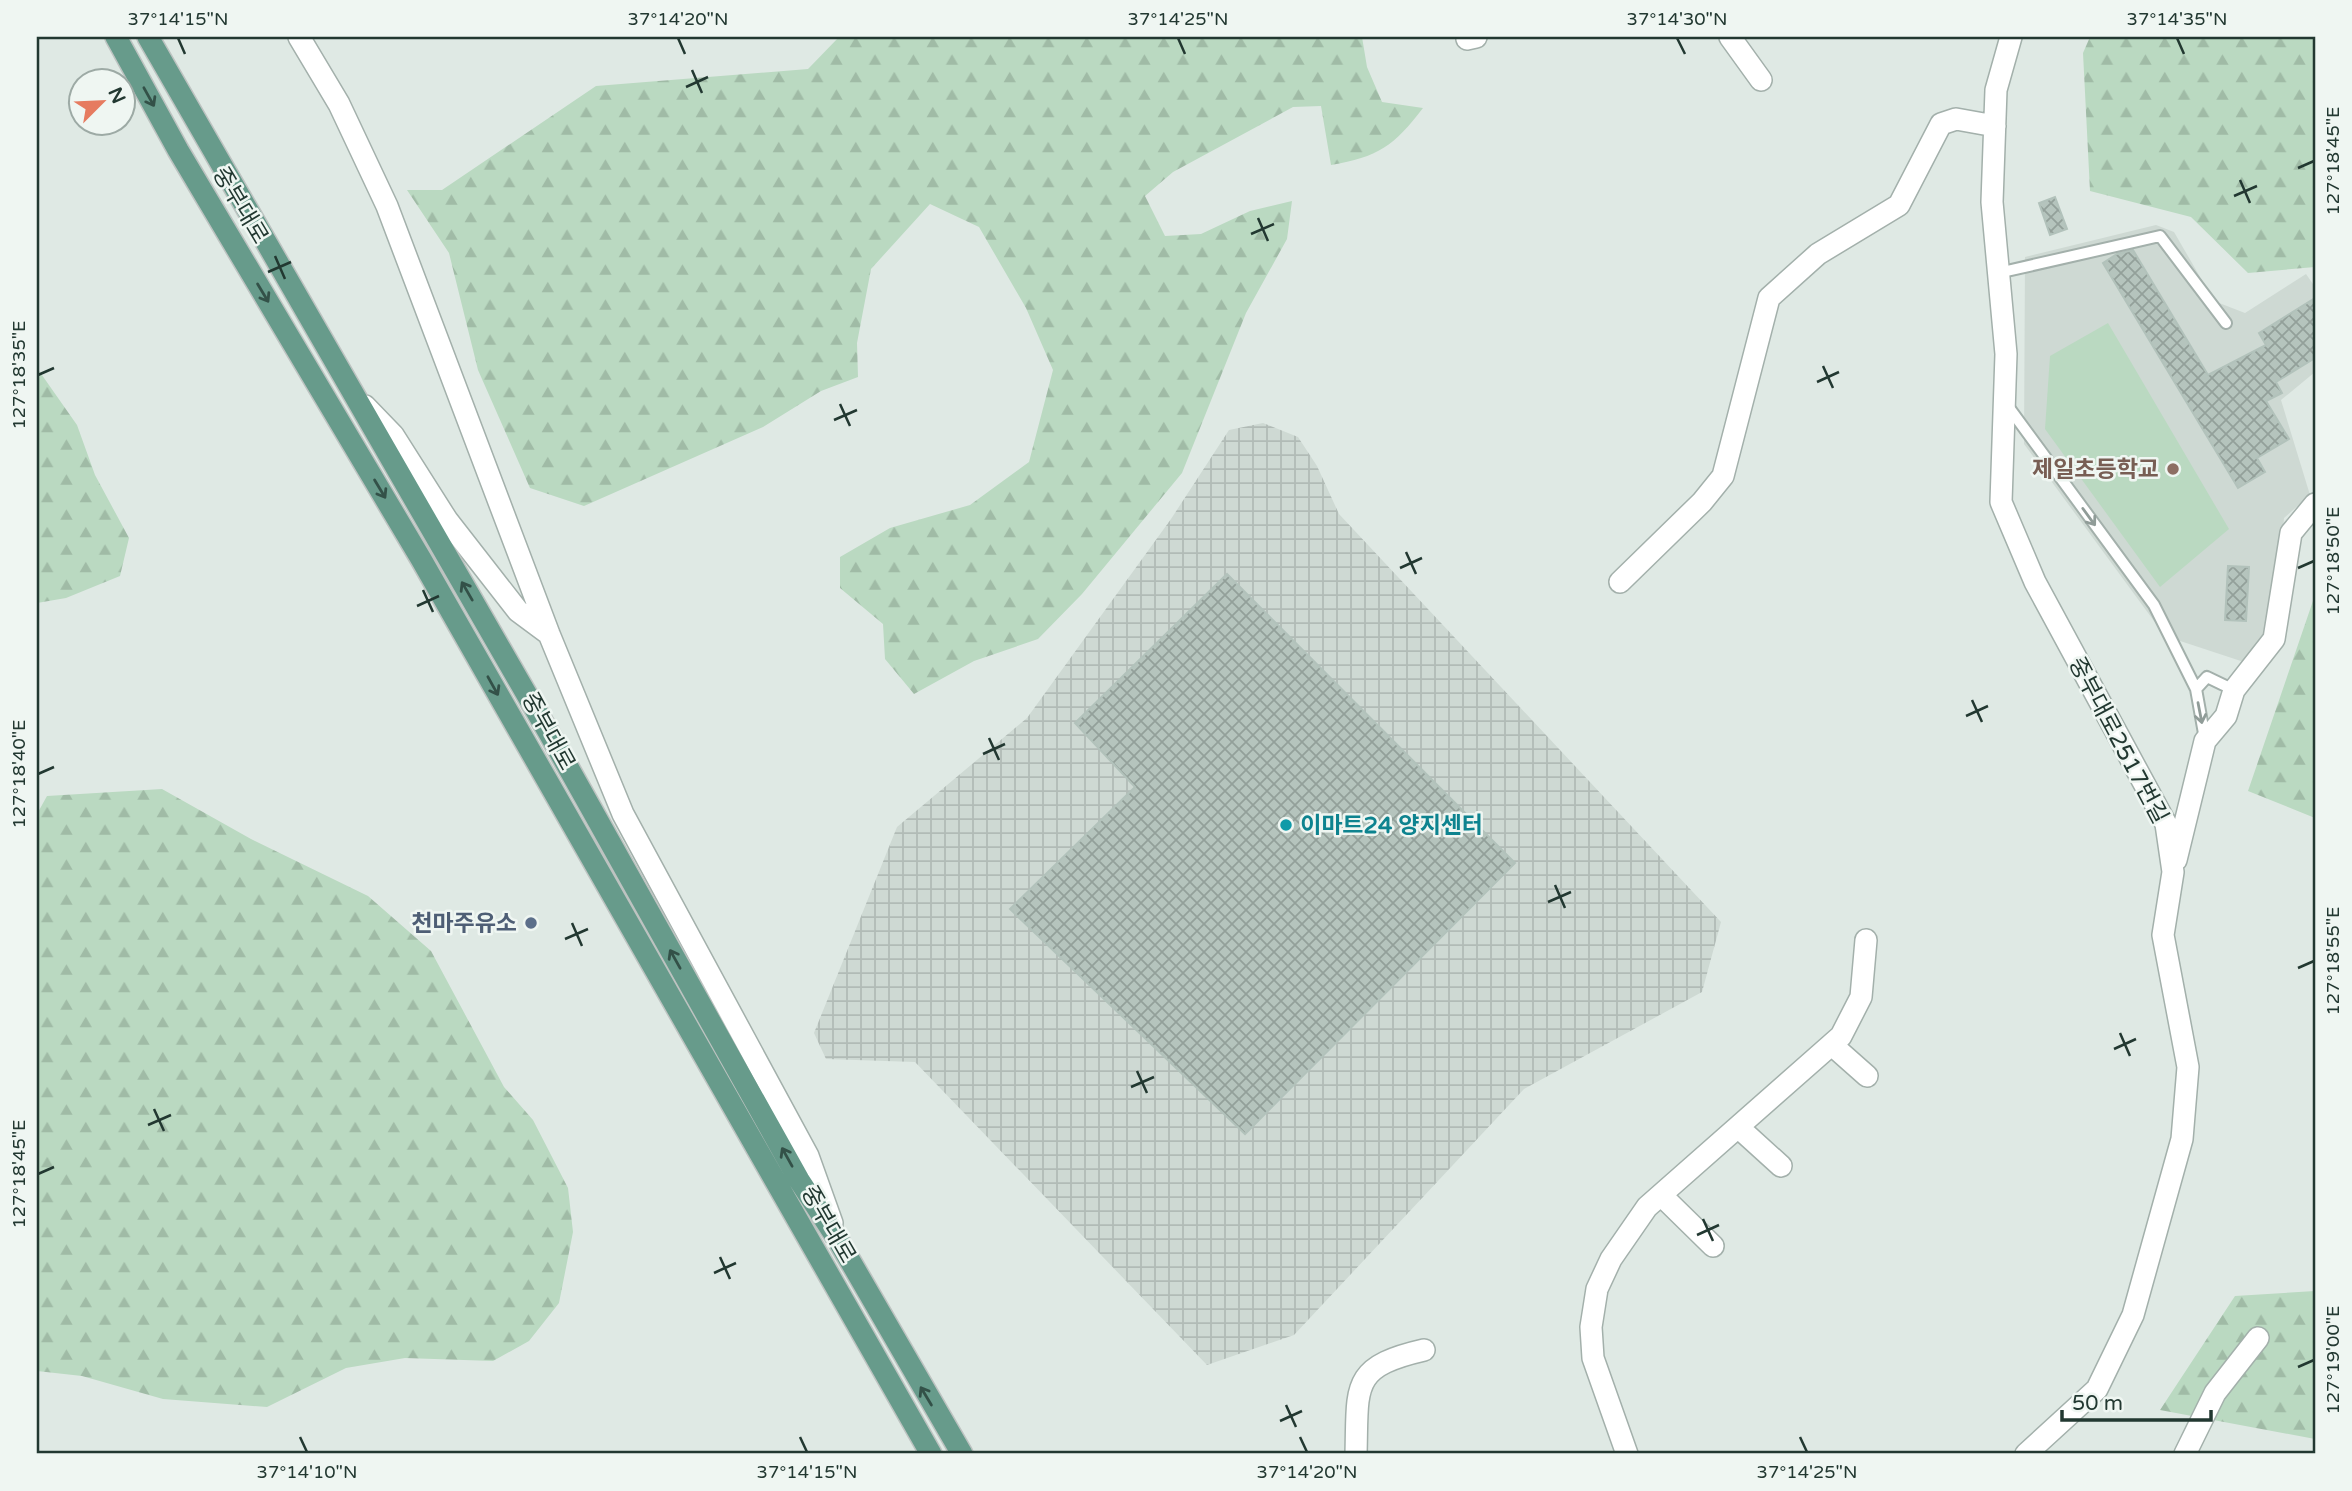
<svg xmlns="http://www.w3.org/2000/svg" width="2352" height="1491" viewBox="0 0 2352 1491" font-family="'Varela Round','Noto Sans KR',sans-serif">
	<defs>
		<pattern id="industrial-grid" width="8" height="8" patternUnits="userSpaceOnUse" patternTransform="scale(1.75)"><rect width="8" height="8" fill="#ced9d3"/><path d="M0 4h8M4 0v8" fill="none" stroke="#b1bbb6"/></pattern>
		<pattern id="forest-firs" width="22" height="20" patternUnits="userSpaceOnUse" patternTransform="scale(1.75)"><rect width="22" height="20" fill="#bad9c1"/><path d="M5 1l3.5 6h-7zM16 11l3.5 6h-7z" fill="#a0bba6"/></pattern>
		<pattern id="building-cross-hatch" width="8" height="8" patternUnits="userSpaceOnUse" patternTransform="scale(1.75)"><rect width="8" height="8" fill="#b5c4bd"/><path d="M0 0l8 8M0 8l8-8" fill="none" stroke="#93a09a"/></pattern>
	</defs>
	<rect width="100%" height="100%" fill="#dfe9e4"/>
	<path fill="#ced9d3" d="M2156,225l18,7 40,69 31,12 61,-39 9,13v85l-34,28 29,95 -26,23 -7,89 -21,59 -91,-30 -141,-192 1,-187z"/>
	<path fill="url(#industrial-grid)" d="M1263,423l35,14 19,29 22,48 382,408 -19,70 -178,97 -230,246 -87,30 -292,-303 -89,-3 -12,-26 83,-206 130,-109 144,-199 58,-89z"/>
	<path fill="url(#forest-firs)" d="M839,37h523l5,30 15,35 41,6c-29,38 -45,49 -92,57l-10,-59 -28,1 -120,65 -28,24 20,40 36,-2 49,-23 42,-10 -5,38 -41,74 -64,160 -100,121 -44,45 -64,22 -60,33 -29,-35 -2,-35 -43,-36v-31l50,-29 80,-23 59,-43 24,-92 -27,-62 -47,-81 -49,-23 -59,65 -14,74 1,34 -37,14 -58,36 -179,79 -54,-18 -52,-118 -29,-117 -42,-63h35l154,-104 212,-17z
		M2090,37h225v230l-67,6 -57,-56 -101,-26 -7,-138z
		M37,368l40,57 18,50 34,63 -9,38 -54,22 -29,5z
		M2315,595v223l-67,-27z
		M162,789l89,50 117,57 63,55 73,136 29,33 35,68 5,44 -14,71 -30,38 -36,20 -88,-3 -59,10 -79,39 -104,-8 -81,-23 -45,-5v-557l10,-18z
		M2315,1291v148l-155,-29 75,-114z"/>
	<path fill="#bad9c1" d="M2108,323l121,206 -69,58 -115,-158 5,-73z"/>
	<path fill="url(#building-cross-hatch)" stroke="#b2c2bb" stroke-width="2" d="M2055,197l12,32 -17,6 -11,-32z
		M2133,250l75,125 58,-30 -7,-12 56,-35v60l-39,24 6,11 -16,8 23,38 -32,19 8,14 -27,16 -135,-225 14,-9z
		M2228,566l21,1 -3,54 -21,-1z
		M1227,574l288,289 -270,271 -235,-225 125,-122 -60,-64z"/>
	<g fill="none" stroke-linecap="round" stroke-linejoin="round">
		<g stroke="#a3b0ab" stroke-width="14">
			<path id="service" d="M1998,273l162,-37 66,87
				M2007,405l147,200 42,84 9,50
				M2196,689l11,-12 27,13"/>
		</g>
		<g stroke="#a3b0ab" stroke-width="24">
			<path id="minor" d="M299,37l40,67 48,102 162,428 74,180 185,342 24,67
				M1730,37l31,43
				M2011,37l-15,53 -4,112 14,152 -5,148 34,80 131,242 7,48 -10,63 25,132 -6,72 -49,176 -36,74 -71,65
				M1467,39l9,-2
				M365,406l28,29 54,85 71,91 31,23
				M1620,582l82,-80 21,-26 46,-178 49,-44 81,-49 42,-81 15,-5 39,7
				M2176,860l29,-119 21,-25 8,-26 40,-51 17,-106 24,-29
				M1832,1045l35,31
				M1738,1127l43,39
				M1661,1195l52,51
				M1356,1454c2,-68 -6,-87 68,-104
				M1627,1454l-34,-96 -2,-31 6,-38 14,-30 36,-52 194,-171 20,-39 5,-57
				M2185,1454l30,-61 43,-55"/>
		</g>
		<g stroke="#bdc3c1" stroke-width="24">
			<path id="primary" d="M116,37l62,113 243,409 510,895
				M148,37l402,698 249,445 39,60 124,214"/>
		</g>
		<use href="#service" stroke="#fff" stroke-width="10"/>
		<use href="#minor" stroke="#fff" stroke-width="21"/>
		<use href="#primary" stroke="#679b8b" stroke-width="21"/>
	</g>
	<defs><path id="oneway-shaft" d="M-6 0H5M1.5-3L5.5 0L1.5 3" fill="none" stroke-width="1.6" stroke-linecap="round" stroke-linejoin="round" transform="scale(1.75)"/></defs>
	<g stroke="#335148">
		<use href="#oneway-shaft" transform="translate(149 97) rotate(61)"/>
		<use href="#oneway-shaft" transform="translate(263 293) rotate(59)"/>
		<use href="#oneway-shaft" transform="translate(380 489) rotate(59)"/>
		<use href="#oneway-shaft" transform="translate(467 591) rotate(-120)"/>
		<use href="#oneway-shaft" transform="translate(493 686) rotate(61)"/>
		<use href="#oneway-shaft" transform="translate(675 959) rotate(-119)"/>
		<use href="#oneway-shaft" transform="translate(787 1157) rotate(-119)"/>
		<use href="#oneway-shaft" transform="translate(926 1396) rotate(-121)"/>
	</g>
	<g stroke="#909c98">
		<use href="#oneway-shaft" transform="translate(2089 517) rotate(54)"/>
		<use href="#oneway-shaft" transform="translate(2200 713) rotate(79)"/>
	</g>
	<path fill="none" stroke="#223831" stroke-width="2.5" d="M178,38l7,16M678,38l7,16M1178,38l7,16M1677,38l8,16M2177,38l7,16M692,70l10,23M686,87l22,-10M2298,168l16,-7M2240,180l10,23M2234,196l23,-10M1258,218l10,23M1251,234l23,-10M275,256l10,23M268,272l23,-10M1823,366l10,22M38,375l16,-7M1817,382l22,-10M840,404l10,22M834,420l23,-10M1406,552l10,22M1400,568l22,-10M2298,568l16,-7M423,590l10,22M417,606l22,-10M1972,700l10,22M1966,716l22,-10M989,738l10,22M983,754l22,-10M38,774l16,-7M1555,885l10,23M1548,902l23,-10M572,923l10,23M565,939l23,-10M2298,968l16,-7M2120,1033l10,23M2114,1049l22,-10M1137,1071l10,22M1131,1087l23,-10M154,1109l10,22M148,1125l23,-10M38,1174l16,-7M1703,1219l10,22M1697,1235l22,-10M720,1257l10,22M714,1273l22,-10M2298,1367l16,-7M1286,1405l10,22M1280,1421l22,-10M300,1437l7,15M800,1437l7,15M1300,1437l7,15M1800,1437l7,15"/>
	<circle fill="#8d6e63" stroke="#eff6f2" stroke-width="2.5" cx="2173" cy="469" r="7"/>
	<circle fill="#0f9aa8" stroke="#eff6f2" stroke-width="2.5" cx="1286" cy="825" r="7"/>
	<circle fill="#5c6f8a" stroke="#eff6f2" stroke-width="2.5" cx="531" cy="923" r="7"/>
	<g text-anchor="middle" stroke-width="5" stroke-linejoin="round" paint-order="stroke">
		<g font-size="23" fill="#223831" stroke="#eff6f2">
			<text transform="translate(241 205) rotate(59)" y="8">중부대로</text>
			<text transform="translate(549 731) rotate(61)" y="8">중부대로</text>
			<text transform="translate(2119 740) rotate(62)" y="8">중부대로2517번길</text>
			<text transform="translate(829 1224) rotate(60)" y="8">중부대로</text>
		</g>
		<g font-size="23" font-weight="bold" fill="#785e54" stroke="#eff6f2" text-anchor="end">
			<text x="2159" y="477">제일초등학교</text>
		</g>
		<g font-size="23" font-weight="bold" fill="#0d838f" stroke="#eff6f2" text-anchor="start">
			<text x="1300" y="833">이마트24 양지센터</text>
		</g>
		<g font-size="23" font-weight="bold" fill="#4e5e75" stroke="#eff6f2" text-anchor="end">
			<text x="517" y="931">천마주유소</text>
		</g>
	</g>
	<rect width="2352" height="1491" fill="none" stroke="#eff6f2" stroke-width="77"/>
	<g transform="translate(102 102) rotate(66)"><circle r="33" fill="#eff6f2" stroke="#9daaa5" stroke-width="2"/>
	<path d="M0-5L12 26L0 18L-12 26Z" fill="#e67b60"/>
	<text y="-10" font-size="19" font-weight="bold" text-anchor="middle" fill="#223831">N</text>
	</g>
	<path d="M2062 1410v10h149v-10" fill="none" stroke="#223831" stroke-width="3.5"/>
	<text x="2072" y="1410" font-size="21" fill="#223831" stroke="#eff6f2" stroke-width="5" paint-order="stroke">50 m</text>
	<rect x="38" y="38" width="2276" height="1414" fill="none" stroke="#223831" stroke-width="2.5"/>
	<g font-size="18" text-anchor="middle" fill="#223831">
		<text x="178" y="25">37°14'15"N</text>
		<text x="678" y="25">37°14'20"N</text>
		<text x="1178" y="25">37°14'25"N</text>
		<text x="1677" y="25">37°14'30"N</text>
		<text x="2177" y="25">37°14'35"N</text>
		<text transform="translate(2333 161) rotate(-90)" y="6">127°18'45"E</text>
		<text transform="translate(19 375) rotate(-90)" y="6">127°18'35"E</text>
		<text transform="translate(2333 561) rotate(-90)" y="6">127°18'50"E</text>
		<text transform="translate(19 774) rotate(-90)" y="6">127°18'40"E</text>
		<text transform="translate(2333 961) rotate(-90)" y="6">127°18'55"E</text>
		<text transform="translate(19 1174) rotate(-90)" y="6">127°18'45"E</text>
		<text transform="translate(2333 1360) rotate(-90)" y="6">127°19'00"E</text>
		<text x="307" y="1478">37°14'10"N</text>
		<text x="807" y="1478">37°14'15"N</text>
		<text x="1307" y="1478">37°14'20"N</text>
		<text x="1807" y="1478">37°14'25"N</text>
	</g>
</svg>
